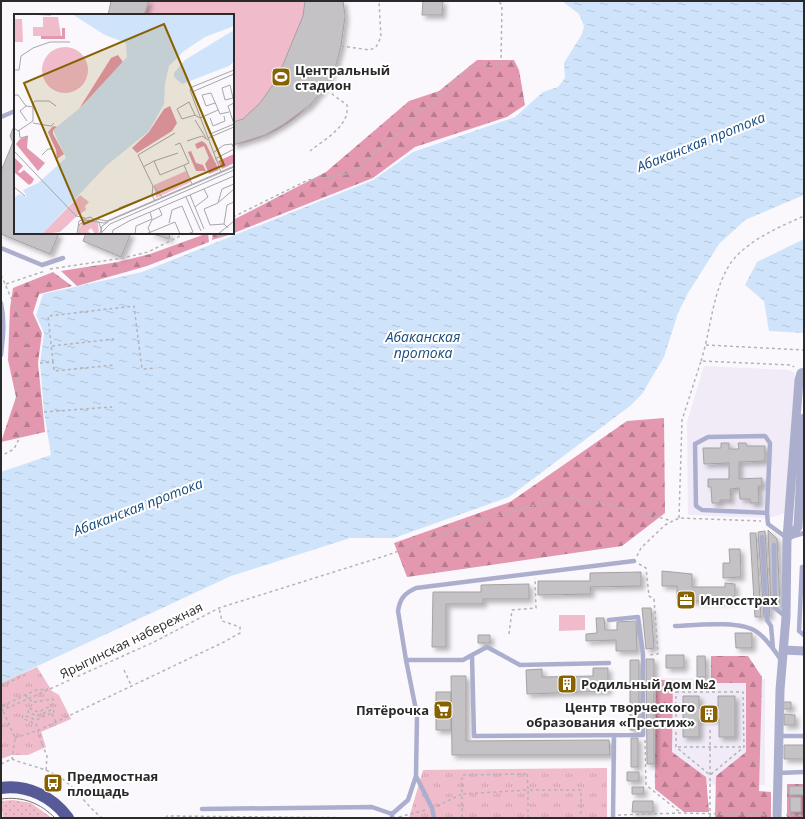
<svg xmlns="http://www.w3.org/2000/svg" width="805" height="819" viewBox="0 0 805 819" font-family="'Open Sans',sans-serif">
	<defs>
		<pattern id="grass-dots" width="8" height="8" patternUnits="userSpaceOnUse"><rect width="8" height="8" fill="#f0bbca"/><path d="M2 2h.1M6 6h.1" fill="none" stroke="#cea1ae" stroke-width="1.8" stroke-linecap="round"/></pattern>
		<pattern id="forest-firs" width="22" height="20" patternUnits="userSpaceOnUse"><rect width="22" height="20" fill="#e498af"/><path d="M5 1l3.5 6h-7zM16 11l3.5 6h-7z" fill="#b97c8f"/></pattern>
		<pattern id="park-tufts" width="24" height="20" patternUnits="userSpaceOnUse"><rect width="24" height="20" fill="#f0bbca"/><path d="M3 7l-1-3M5 7V3M7 7l1-3M15 17l-1-3M17 17v-4M19 17l1-3" fill="none" stroke="#cea1ae"/></pattern>
		<pattern id="water-ripples" width="26" height="14" patternUnits="userSpaceOnUse"><rect width="26" height="14" fill="#cfe3fa"/><path d="M2 4q2-2 4 0t4 0M15 11q2-2 4 0t4 0" fill="none" stroke="#b2c3d6"/></pattern>
		<filter id="shadow"><feDropShadow dx="3.5" dy="3.5" stdDeviation="2" flood-color="#0004"/></filter>
	</defs>
	<rect width="100%" height="100%" fill="#faf8fc"/>
	<path fill="#f0ebf6" d="M704,366l85,4 6,3 -10,140 -16,5 -81,-3 -1,-93z
		M655,678l110,1v106l-111,-1z"/>
	<path fill="url(#grass-dots)" d="M13,800l18,3 21,15h-49l-2,-17z"/>
	<path fill="url(#forest-firs)" d="M477,60h37l5,10 6,35 -18,12 -92,30 -42,31 -144,57 -17,5 1,-7h20v-13l93,-48 83,-71 30,-10z
		M208,233l1,9 -62,24 -70,20 -16,-15 57,-9 32,-8z
		M53,272l19,14 -33,8 -6,19 9,20 -4,30 7,69 -44,10 15,-45 -8,-37 2,-52 3,-20z
		M664,418l1,95 -43,33 -215,31 -13,-34 116,-41 117,-81z
		M711,656h37l14,21 -3,114 12,1v26h-56l1,-42 30,-24v-69h-35z
		M656,680h17l-1,72 34,25 3,35h-25l-29,-23z
		M787,784h17v34h-17z"/>
	<path fill="url(#park-tufts)" d="M37,667l15,24 7,4 12,24 -30,13 5,15 -18,8h-16l-11,4v-76z
		M607,768v50h-198l14,-48z"/>
	<path fill="#f0bbca" d="M111,1h232c8,71 -39,132 -110,144v-130h-125z
		M559,615h26v15l-26,1z"/>
	<path fill="url(#water-ripples)" d="M562,1h242v194l-59,25 -26,24 -31,49 -10,20 -14,44 -22,37 -12,12 -121,91 -115,41h-44l-119,38 -230,107v-211l50,-17 -7,-43 -4,-49 4,-30 -8,-18 7,-21 99,-22 231,-92 40,-28 102,-35 28,-25 15,-5 7,-9 -1,-15 18,-29 2,-8 -5,-12z
		M804,239v94l-35,-2 -5,-30 -19,-16 12,-23z"/>
	<path fill="#c5c2c5" stroke="#a5a2a4" filter="url(#shadow)" d="M111,1h38l-5,14h-36z
		M305,1h38l2,15 -4,30 -5,19 -12,23 -14,17 -26,19 -19,11 -32,10v-23l10,-3 17,-16 17,-24 26,-63z
		M423,1h20l-1,14h-20z
		M14,126l1,107h44l-9,21 -49,-20v-63l12,-29 -3,-6z
		M86,233h45l-10,24 -38,-16z
		M150,233h20l-1,6z
		M721,443h8v6h10l-1,-6h8l1,3h18v15l-26,1v17l23,-1v8h-4l1,17h-9v-4h-10l-1,-11 -9,1 1,11h-11v3h-8l-1,-16h-3v-8h21v-16l-25,1 -1,-16h18z
		M768,530l9,9 3,67h-9z
		M765,531l5,85 -6,1 -6,-85z
		M750,533h6l5,84h-6z
		M729,549h11l1,28 -18,1v-15h7z
		M662,571l30,3v13h33v-4l10,1v17h-45v-2h-13v-13h-15z
		M641,572v14l-51,1 1,7 -53,1v-14h52v-8z
		M529,584v15h-46v5h-37v43h-14l1,-55h48v-7z
		M642,608h9l3,40 -8,1z
		M596,618h8l1,12h12v-8l19,-1 1,30h-21v-11l-30,1v-7l11,-1z
		M735,633h17v15h-16z
		M478,635h12v8h-12z
		M666,655h18v13h-18z
		M697,656h8l1,21h-9z
		M646,659h8v105h-7z
		M630,660h9v70h-9z
		M593,668h15v23l-81,3 -1,-24 16,-1v8l51,-1z
		M451,676h15v65l143,-1 1,15h-158z
		M436,692h15v38h-15z
		M683,696h16v13h19v-13h17v41h-16v-18h-20v18h-16z
		M782,702h9v7h-8z
		M784,714l11,1v10h-11z
		M631,738h7v29h-7z
		M784,745h20v14h-20z
		M627,772h12v9h-12z
		M789,786h15v9h-15z
		M632,787h12l-1,7h-11z
		M790,797h11v15h-11z
		M633,801h20v11h-21z"/>
	<g fill="none" stroke-linecap="round" stroke-linejoin="round">
		<path stroke="#b5b3b6" stroke-width="1.5" stroke-dasharray="3 3" stroke-linecap="butt" d="M341,46l29,4 6,-3 5,-10 -2,-36
			M310,151c15,-12 40,-25 37,-46l-23,-17
			M233,217l75,-37 45,-7 120,-107 28,-2 1,-59 -4,-4
			M50,269l73,-11 25,-6 38,-19
			M1,275l24,54 3,11 -11,43 2,18 5,13v15l-10,20 -13,7
			M6,284l39,-13
			M706,345l98,5
			M52,346l62,-7
			M701,361c10,-31 11,-69 29,-97 16,-23 49,-37 74,-48
			M53,362l-5,-46 86,-10 8,63 14,-1
			M40,363l13,-1 1,9 61,-6
			M44,412l68,-5
			M679,518l3,-98 19,-59 90,4 3,2
			M637,556l4,-8 24,-23 14,-7 82,3
			M639,564l7,4 3,28 5,3 4,55 -10,1
			M509,634l3,-24 24,-2 -1,-30
			M124,670l7,15
			M1,686l26,-12
			M676,692h67l1,55 -34,28 -34,-28z
			M26,695l2,4 6,3
			M1,706l14,32 -3,21
			M2,706l34,-16 12,-1
			M1,711l153,-69 65,-34 169,-53 85,-32 90,-26 67,12 42,12
			M52,714l4,8
			M710,730v88
			M15,738l24,-8 185,-88 16,-9v-6l-18,-6 -3,-13
			M645,740l1,45 35,28
			M42,744l5,12 -1,14
			M678,747h66
			M1,764l11,-5c14,6 30,8 44,16 19,10 29,30 46,43
			M527,774l1,16 -66,4v-19z
			M437,806l25,-12v24
			M618,815l63,-2 87,2
			M786,815h18
			M399,817l27,-7
			M166,818l1,-2 210,2
			M528,818v-28h53v28"/>
		<path stroke="#abafcd" stroke-width="4.5" d="M1,117l14,-6
			M1,248l41,17 21,-7
			M1,303c4,18 2,34 0,52
			M767,513l3,-70 -5,-7 -57,1 -13,7 1,62 6,4 65,3 1,11 19,14 17,-5
			M762,537l5,83 4,6 2,22
			M774,545l1,63 11,9
			M802,567l-3,64 5,4
			M675,626c21,-1 66,-6 82,6 10,7 18,19 24,28
			M472,655l15,-8 33,18 89,-2
			M406,660h57l9,-5 2,81 169,-1v-81l-5,-37 -29,3
			M779,736h25
			M778,773l26,-1
			M416,776l16,32 2,10
			M202,809l170,-2 20,7
			M392,818v-4l16,-14 8,-24 1,-61 -11,-55 -8,-49c2,-13 7,-18 18,-23l218,-27
			M613,818l1,-83"/>
		<path stroke="#abafcd" stroke-width="9" d="M787,538l11,-11 6,-109
			M784,650l20,1
			M777,818l3,-128 6,-73 1,-79 12,-158 2,-7 3,-1"/>
		<path stroke="#565b97" stroke-width="12" d="M1,788c26,-4 52,9 67,30"/>
		<path stroke="#717072" stroke-width="1" d="M1,799c22,-3 39,4 54,19"/>
		<path stroke="#b5b3b6" stroke-width="1.5" stroke-dasharray="3 3" stroke-linecap="butt" d="M34,702l19,-3v6l-15,7 -9,-4 -1,4 9,4 16,-7 1,3 -18,8 -13,-5 -1,3 14,6 6,20"/>
	</g>
	<defs>
		<g id="stadium-square" transform="scale(1)"><rect x="-9" y="-9" width="18" height="18" rx="4" fill="#886100" stroke="#fff"/><path d="M0-5a6.5 5 0 1 0 0 10a6.5 5 0 1 0 0-10ZM-3.5-1.8h7v3.6h-7Z" fill="#fff"/></g>
		<g id="office-square" transform="scale(1)"><rect x="-9" y="-9" width="18" height="18" rx="4" fill="#886100" stroke="#fff"/><path d="M-6-3h4V-5.5h4V-3h4V5H-6ZM-1-4.5V-3h2v-1.5ZM-6 0V1H6V0Z" fill="#fff"/></g>
		<g id="building-square" transform="scale(1)"><rect x="-9" y="-9" width="18" height="18" rx="4" fill="#886100" stroke="#fff"/><path d="M-4-6H4V6H1V3H-1V6H-4ZM-2.5-4.3h1.7v1.8h-1.7ZM.8-4.3h1.7v1.8H.8ZM-2.5-1h1.7V.8h-1.7ZM.8-1h1.7V.8H.8Z" fill="#fff"/></g>
		<g id="supermarket-square" transform="scale(1)"><rect x="-9" y="-9" width="18" height="18" rx="4" fill="#886100" stroke="#fff"/><path d="M-6-5.5h2.5l.6 2H6L4.5 2H-2.5L-4.4-4H-6ZM-1.5 3.2a1.3 1.3 0 1 0 .1 0ZM3 3.2a1.3 1.3 0 1 0 .1 0Z" fill="#fff"/></g>
		<g id="bus-square" transform="scale(1)"><rect x="-9" y="-9" width="18" height="18" rx="4" fill="#886100" stroke="#fff"/><path d="M-5-6H5V4H4V6H2V4H-2V6H-4V4H-5ZM-3.5-4V0h7V-4ZM-3.5 1.2v1.5H-2V1.2ZM2 1.2v1.5H3.5V1.2Z" fill="#fff"/></g>
	</defs>
	<g fill-rule="evenodd">
		<use href="#stadium-square" x="281" y="77"/>
		<use href="#office-square" x="686" y="600"/>
		<use href="#building-square" x="567" y="684"/>
		<use href="#supermarket-square" x="443" y="710"/>
		<use href="#building-square" x="709" y="714"/>
		<use href="#bus-square" x="53" y="783"/>
	</g>
	<g text-anchor="middle" stroke-width="4" stroke-linejoin="round" paint-order="stroke">
		<g font-size="13" font-weight="bold" fill="#2a2a2b" stroke="#fff" text-anchor="start">
			<text x="295" y="75">Центральный<tspan x="295" dy="15">стадион</tspan></text>
			<text x="700" y="605">Ингосстрах</text>
			<text x="581" y="689">Родильный дом №2</text>
			<text x="695" y="712" text-anchor="end">Центр творческого<tspan x="695" dy="15">образования «Престиж»</tspan></text>
			<text x="429" y="715" text-anchor="end">Пятёрочка</text>
			<text x="67" y="781">Предмостная<tspan x="67" dy="15">площадь</tspan></text>
		</g>
		<g font-size="13" fill="#2a2a2b" stroke="#fff">
			<text transform="translate(131 640) rotate(-26)" y="5">Ярыгинская набережная</text>
		</g>
		<g font-size="14" font-style="italic" fill="#194c7e" stroke="#fff">
			<text transform="translate(701 142) rotate(-22)" y="5">Абаканская протока</text>
			<text x="423" y="342">Абаканская<tspan x="423" dy="16">протока</tspan></text>
			<text transform="translate(138 507) rotate(-21)" y="5">Абаканская протока</text>
		</g>
	</g>
	<g transform="translate(14 14)">
		<rect width="220" height="220" fill="#faf8fc"/>
		<path d="M75,205l9,4 1,11h-4l-4,-6 -3,3 3,3h-12l2,-11z" fill="#f0bbca"/>
		<path d="M48,14h3v11h-24v-3h21zM104,41l5,7 -2,4 -42,43 32,-51zM156,92l7,17 -5,8 -35,22 -5,-5 17,-16 15,-23zM39,112l5,1 -5,4v3l11,20 -7,5 -1,-9 -8,-18zM14,122l-1,12 18,15 -7,8 -22,-27 4,-5zM188,127l4,3 13,26 -10,4 -4,-10 4,-6 -5,-12 -7,3 -2,-5zM177,137l5,12 7,2 3,6h-10l-8,-19zM220,140v9l-12,6 -4,-8zM0,143l9,9 -5,6 2,1 4,-3 10,9 -2,4 -3,2 -15,-13z" fill="#e498af"/>
		<path d="M172,157l5,11 -35,16 -2,-13zM66,181l9,7 -4,4 1,4 -8,5 -18,17 -18,2z" fill="#f0bbca"/>
		<path d="M29,3h15l3,19h-28v-9h10zM0,5h8l1,23h-9zM28 56a23 23 0 1 1 46 0a23 23 0 1 1-46 0Z" fill="#f0bbca"/>
		<path d="M58,0h162v12l-29,11 -21,14 -15,15 -4,17 -1,21 -15,27 -42,34 -65,69h-28v-36l5,-4 8,3 -4,-7 15,-7 28,-25 -13,-28 28,-23 46,-50 -1,-14 -21,-8zM220,16v31l-5,5 -47,18 -8,-7v-4l11,-13z" fill="#cfe3fa"/>
		<path fill="none" stroke="#a7a6a8" stroke-width="1" d="M8,0l29,1M0,56h5l2,-14 12,-8 17,-6h20M178,73l-2,3 31,82M178,73l42,-17M178,78l42,-18M0,81h4l8,11 7,1M219,84l-3,-13 -8,3 3,12 8,-2 1,4M201,89l-9,3 -4,-11 9,-2 9,21 9,-2M220,89l-6,3 6,18M12,92l-6,5 7,10M181,101l-6,-13 -12,7 5,10 13,-4 5,3M186,104l18,-8M196,104l3,8 12,-5 -1,-5M181,106l11,18M191,108l5,12 24,-10M19,109l18,3 3,-3M28,110l10,25h-4l-6,6M0,114l4,3 15,-10v-18l2,-2h14l7,5M5,116l1,8 8,-2M194,124l26,-11M173,127l15,-5 6,4M0,137l62,65 9,2M199,139l11,-8 8,-1 2,5 -19,10M140,147l24,-8M170,151l8,19M129,153l11,-6 6,14 29,-12 -9,-20 -5,2M139,172l9,11M0,173l11,9M176,181l14,34M172,183l15,34M141,187l-3,-6 1,-9 -15,-31 37,-22M205,188l15,-13M181,193l13,-10 -4,-8M105,194l33,-13M83,205l10,2 127,-55M155,209l3,-13 10,-4 11,26 -5,2M210,210l3,-19 7,-3M214,214l-4,-4 -14,1 -6,-16 14,-6 4,-14 12,-5M88,218l8,-8 124,-54M136,218l-2,-4 4,-8 10,-5 -3,-7M63,220l2,-13 11,-4 9,5 3,11M65,220v-9l6,-5 19,3 130,-56M86,220l2,-8 6,-4M98,220l1,-4 16,-9 105,-45M121,220l1,-8 16,-7 -2,-7M132,220l29,-12 5,12M204,220l16,-13"/>
		<path fill="#886100" fill-opacity="0.15" stroke="#886100" stroke-width="2" d="M150,10l60,141 -140,59 -60,-141z"/>
		<rect width="220" height="220" fill="none" stroke="#2a2a2b" stroke-width="2"/>
	</g>
	<rect width="805" height="819" fill="none" stroke="#2a2a2b" stroke-width="4"/>
</svg>
